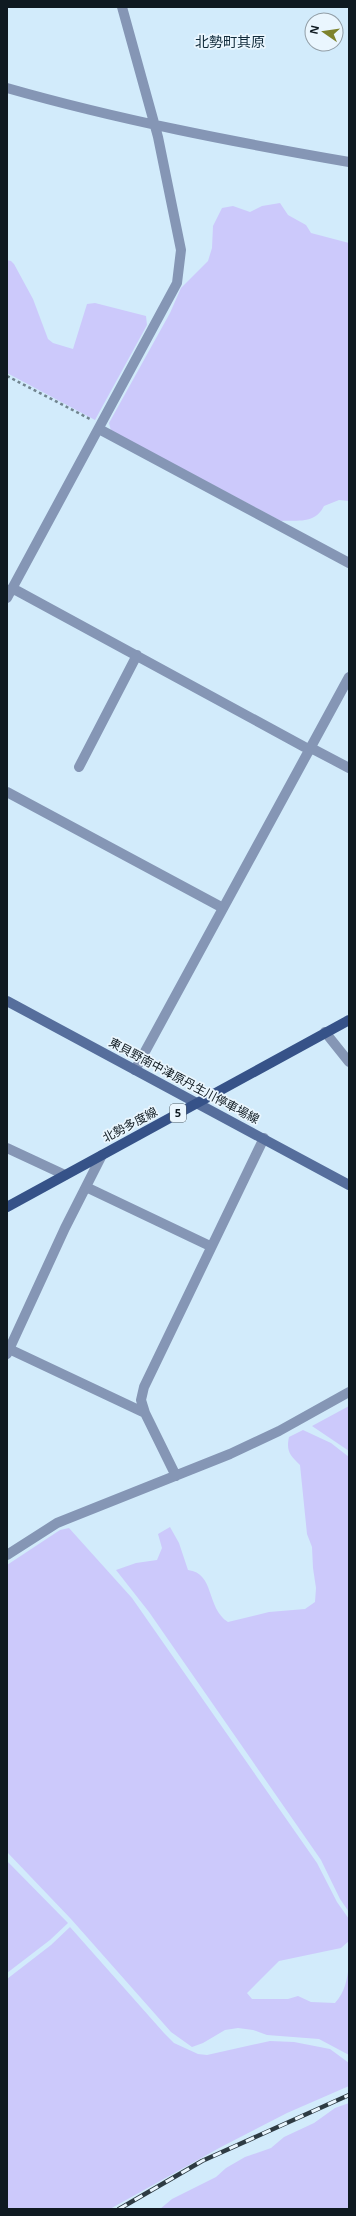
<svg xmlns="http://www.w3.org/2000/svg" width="356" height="2216" viewBox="0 0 356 2216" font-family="'Open Sans','Noto Sans JP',sans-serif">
	<rect width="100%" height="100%" fill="#d2ebfb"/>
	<path fill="#ccc9fb" d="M280,203l8,12 18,10 5,8 38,10v258l-10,-1 -15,6c-9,18 -25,14 -43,15l-170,-90 -2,-8 61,-110 11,-25 27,-27 4,-13 1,-22 9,-18 11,-2 17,6 12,-6z
		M7,260l4,1 3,3 19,35 15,40 5,4 20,6 14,-45 8,-1 51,13 1,9 -52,95 -88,-47z
		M349,1406v45l-37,-25z
		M303,1430l28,13 18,14v455l-9,-13 -19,-39 -172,-248 -33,-42 20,-7 21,-3 5,-12 -4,-14 12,-7 9,16 9,27c27,3 18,38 40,52l41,-10 36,-3 10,-7 1,-14 -3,-20 -1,-21 -5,-13 -7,-69c-10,-10 -14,-14 -11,-28z
		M69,1528l63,70 185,265 20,39 12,17v22l-8,7 -62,13 -32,32 5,6h36l10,-3 13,6 24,1c10,-11 12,-23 14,-38v90l-30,-16 -52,-4 -14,-5 -15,-2 -13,2 -22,13 -11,4 -21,-15 -100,-113 -64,-67v-287l53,-35z
		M7,1861l61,62 -18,17 -43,33z
		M70,1927l94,106 10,10 24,11 9,1 63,-14 24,1 36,7 19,14v23l-62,27 -66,34 -111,62h-103v-230l44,-34z
		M349,2103v106h-189l12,-10 44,-22 10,-9 19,-11 26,-9 13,-11 30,-14 21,-15z"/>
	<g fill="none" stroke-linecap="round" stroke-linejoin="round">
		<path stroke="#71848f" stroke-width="2.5" stroke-dasharray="3 3" stroke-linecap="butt" d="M7,376l83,43"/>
		<path stroke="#8596b5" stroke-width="10" d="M7,88c112,32 227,54 342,74
			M99,429l250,134
			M12,588l298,162
			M7,598l170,-315 4,-33 -23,-113 -36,-130
			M311,748l38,20
			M79,767l58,-112
			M7,792l216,116
			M325,1032l24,30
			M135,1070l214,-393
			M7,1148l58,27
			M86,1187l124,59
			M7,1348l138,65 31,63
			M7,1354l58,-126 37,-73
			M145,1413l-4,-13 3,-13 120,-249
			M7,1555l50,-32 173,-69 49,-23 70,-39"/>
		<path stroke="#566e9c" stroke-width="10" d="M7,1001l342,184"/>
		<path stroke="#365288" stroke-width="10" d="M7,1207l342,-187"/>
		<g stroke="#2e3b43" stroke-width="4.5">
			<path id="rail" d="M119,2209l83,-48 147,-66"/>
		</g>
		<use href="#rail" stroke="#eaf6fe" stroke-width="3" stroke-dasharray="9" stroke-linecap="butt"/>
	</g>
	<g text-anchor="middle" stroke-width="3.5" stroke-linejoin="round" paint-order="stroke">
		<rect fill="#eaf6fe" stroke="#515c63" stroke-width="1" x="170" y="1104" width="16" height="18" rx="3"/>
		<g font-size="11" font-weight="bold" fill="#0f1a21">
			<text x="178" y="1117">5</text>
		</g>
		<g font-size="12" fill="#0f1a21" stroke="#eaf6fe">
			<text transform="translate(184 1081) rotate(28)" y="4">東貝野南中津原丹生川停車場線</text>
			<text transform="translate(130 1125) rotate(-28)" y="4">北勢多度線</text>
		</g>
		<g font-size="14" fill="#122c3c" stroke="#eaf6fe">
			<text x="230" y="47">北勢町其原</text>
		</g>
	</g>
	<rect width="356" height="2216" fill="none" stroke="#0f1a21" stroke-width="16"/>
	<g transform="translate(324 32) rotate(283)"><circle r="19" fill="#eaf6fe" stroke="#929ea6"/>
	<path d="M0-3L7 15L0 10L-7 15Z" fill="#7e832d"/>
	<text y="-6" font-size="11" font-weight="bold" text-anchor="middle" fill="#0f1a21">N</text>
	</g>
</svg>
